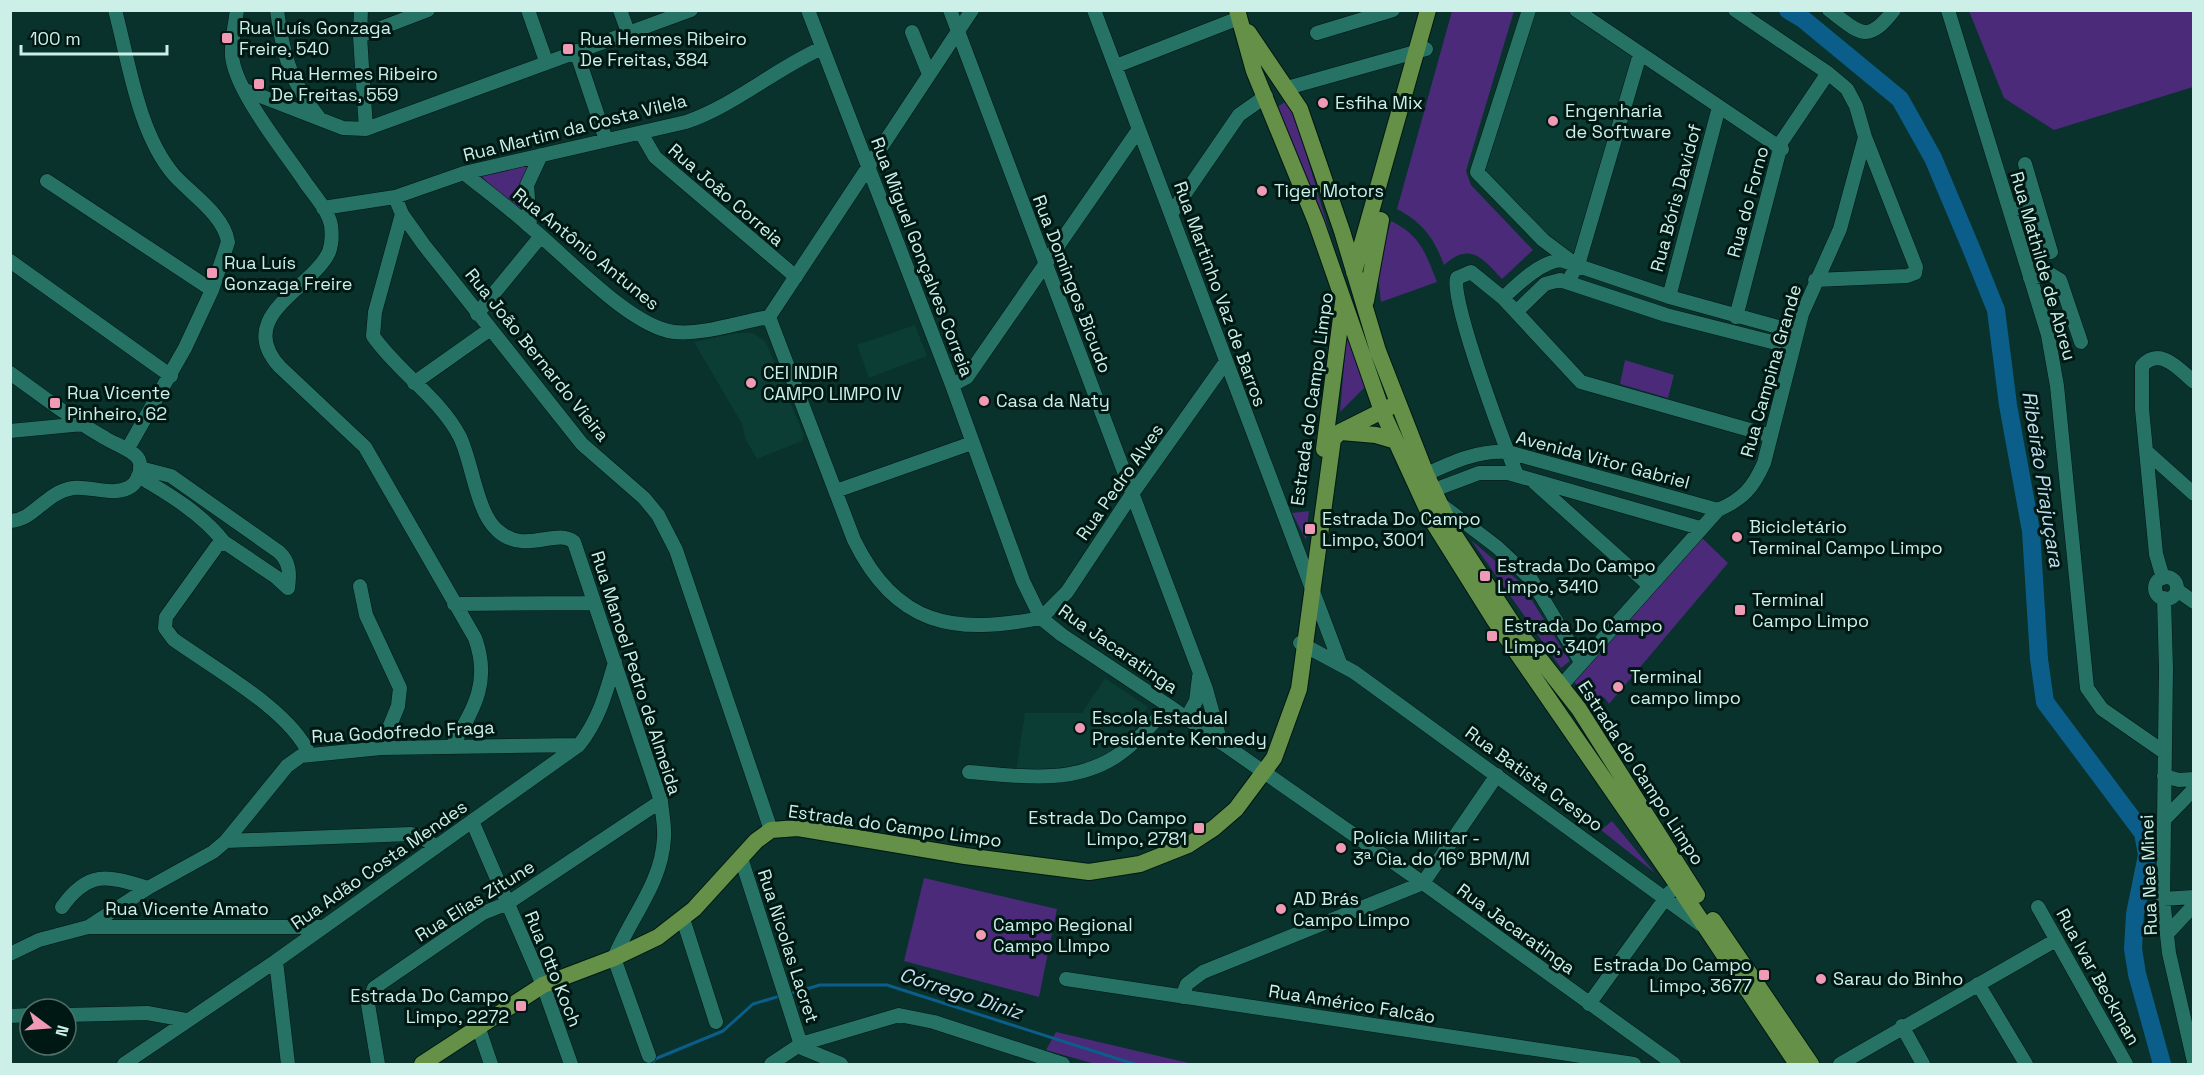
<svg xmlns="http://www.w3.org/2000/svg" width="2204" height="1075" viewBox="0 0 2204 1075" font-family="'Space Grotesk',sans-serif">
	<rect width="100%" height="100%" fill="#08322b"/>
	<path fill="#0b3d35" d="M1529,11h47l64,43 -62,211 -105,-88z
		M915,325l12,31 -58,22 -12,-33z
		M736,333h17l13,9 38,94 -2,5 -45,18 -11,-19 -4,-16 -48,-82z
		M1105,678l43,29 -17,28 -38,30 -44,9 -33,-2 9,-59h57z"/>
	<path fill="#4b2a79" d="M1452,11h62l-48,160 5,14 62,65 -31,29c-19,-20 -31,-38 -58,-14 -10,-27 -21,-42 -47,-56z
		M1969,11h224v76l-139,43 -50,-32z
		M1290,99l45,152 -3,5 -22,-67 -33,-82z
		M529,162l-10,49 -40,-37z
		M1391,221c30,15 34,31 46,61l-56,20 -4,-33z
		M1348,340l17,47 -25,25 6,-70z
		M1625,360l49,15 -6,23 -48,-14z
		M1309,511l-3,29 -14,-27z
		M1701,537l27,26 -119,141 -5,-7 -7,8 -16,-12 -7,-12z
		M1471,540l50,43 49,78 -9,7z
		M1612,821l43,52 -54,-43z
		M924,878l133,31 -18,88 -135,-36z
		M1056,1032l137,32h-98l-49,-14z"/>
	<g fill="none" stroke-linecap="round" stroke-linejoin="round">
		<path stroke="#0a5e89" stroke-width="3" d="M789,994l31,-9h67l247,79
			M652,1064l3,-5 68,-28 30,-27 27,-8"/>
		<path stroke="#0a5e89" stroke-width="18" d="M1788,10l15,9 97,80 33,59 38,90 25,62 12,95 23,126 8,128 6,43 98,131 4,22 -12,59 -2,35 4,25 25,90"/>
		<g stroke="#021713" stroke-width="15">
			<path id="minor" d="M115,10c14,52 23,123 59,165 17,19 50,40 54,67l-16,48 -27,58 -58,102
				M237,10c-2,15 -6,31 -5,46 3,35 53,96 73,126 9,13 23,28 26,43 1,8 1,19 -2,27 -17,37 -96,64 -49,115l85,80 110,191c16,44 -1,70 -23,108
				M277,10c6,46 14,73 43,109
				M361,10l-1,26 6,93
				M528,10l18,51
				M620,10l8,22
				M808,10l144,375 71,196 18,37 21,17 107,71 254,177 251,181
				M950,10l256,679 15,54
				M1094,10l246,653
				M1529,10l-52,162 66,68 28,21
				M1576,10l206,139
				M1735,10l93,63 19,16 9,17 9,31 51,130 -1,6 -8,3 -92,4
				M1829,10c31,23 38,35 65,0
				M1948,10l100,325 9,51 30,302 15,21 62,43
				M912,32l17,42
				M1317,33l76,-23
				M360,36l68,-26
				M576,51l30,89
				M1116,66l123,-48
				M1287,88l139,-39
				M245,90l98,38 23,1 325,-119
				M641,133l14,24 141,120
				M2025,164l26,88
				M464,173c21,17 44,34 64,52 36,29 102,102 146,107 30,3 65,-10 95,-15
				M47,181l165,109
				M395,197l7,17 22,31 158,199 62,54 14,17 18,35 95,280
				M323,208l72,-11 69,-24 222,-51c49,-17 89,-53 136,-74
				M2010,211l26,-10
				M402,214l-27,98 -2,24c25,36 67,62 87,101 12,25 17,76 37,93 28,26 59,-3 77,12l87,259c1,12 4,25 3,37 -2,45 -34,80 -50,120l35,98
				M1171,214l68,-99 27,-19
				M530,226l-3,-41 14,-30
				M10,261l161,115
				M2030,278l20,-4 10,6 21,62
				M1572,284l-1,-8 7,-11 62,-211
				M1669,297l50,-190
				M1503,298c15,-14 37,-36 58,-38l112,38 123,34
				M1516,312l29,-28 15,-4 106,35 126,32
				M477,314l64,-78
				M769,317l85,223c42,86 100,95 187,78
				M769,317l203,-307
				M1736,317l46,-176 46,-68
				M10,373c31,22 62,47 95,65 9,6 29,12 34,22 4,10 -2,24 -11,28 -17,8 -37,-2 -55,0 -28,4 -38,32 -63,33
				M414,383l75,-53
				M952,385l15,-8 172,-248
				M10,431l73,-7
				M2147,452l47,42
				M140,468l31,8 108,76c11,10 11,22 9,36
				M1517,475c-11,-27 -68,-177 -60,-197l14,-6 32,26 78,84 190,54
				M138,476c31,18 64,38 86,66
				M1418,478c28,-13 59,-29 90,-26l210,58
				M1534,482l116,104
				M836,491l136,-48
				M1426,493l53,-20h29l192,55
				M1439,503l58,44 34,32 50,83
				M2155 588a11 11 0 1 1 22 0a11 11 0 1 1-22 0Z
				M2163,578l-7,-24 -14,-145v-43c18,-20 37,3 52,16
				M360,586l6,29 34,73 -2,18 -17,42
				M288,588l-12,-11 -52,-35 -7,4 -51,71 -1,11 8,11c40,29 117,71 136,115
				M2177,590l17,12
				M2164,598l2,71 -3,230 6,54 25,109
				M454,604l139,-1
				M1041,618l26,-26 65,-98 93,-131
				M1300,643l54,29 346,252
				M1561,686l157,-176c25,-11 35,-22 46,-47l38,-149 38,-85 25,-92
				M1186,719l10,-18 3,-24
				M969,772c49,4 102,13 146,-15 20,-13 37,-33 54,-51
				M2164,776l15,4 15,-1
				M2165,819l29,-30
				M472,821l71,164 28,79
				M226,841l185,-7 9,2 16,11
				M741,858l61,190 39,16
				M2163,899l31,-2
				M62,907c27,-38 46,-31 86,-19
				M2038,907l88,157
				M683,919l33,103
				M88,927h234
				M2167,934l27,-29
				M10,954l29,-14 49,-13 60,-39 65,-36 13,-11 61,-75 14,-10 80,-8 198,-3
				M276,961l12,103
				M1066,979l568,85
				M1978,984l48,80
				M1182,997l5,-13 16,-12 220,-89 74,-108
				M1589,1004l81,-112
				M66,1015l81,-2 39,7
				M10,1016l20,-1
				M1902,1026l21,38
				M479,1029l12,35
				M124,1064l152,-103 303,-216c20,-25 27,-52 36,-83
				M378,1064l-10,-60 6,-16 109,-75 25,-10 153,-102
				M771,1064l30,-20 98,-29 35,7 129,42
				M1840,1064l216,-124"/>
		</g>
		<g stroke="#021713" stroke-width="18">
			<path id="major" d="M1237,10l17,61 62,151 66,189 51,111 62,99 181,262 121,181
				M1248,32l52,77 42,122 36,120 48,123 29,62 59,90 65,83 118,186
				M1354,272l74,-262
				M1366,301l15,-81
				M1341,432l35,3 17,5
				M1324,449l19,-147
				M1713,920l98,144
				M422,1064l121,-79 71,-27 44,-21 36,-28 62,-68 15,-11 27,-2 167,28 124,16 51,-8 48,-19 26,-17 22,-19 38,-51 25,-69 34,-250 7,-7 58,-29"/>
		</g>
		<use href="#minor" stroke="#267366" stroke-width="14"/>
		<use href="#major" stroke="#659048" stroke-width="16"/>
	</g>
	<g fill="#f09ab5" stroke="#001813" stroke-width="2">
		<rect x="221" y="32" width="12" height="12" rx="3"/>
		<rect x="562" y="43" width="12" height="12" rx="3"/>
		<rect x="253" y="78" width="12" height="12" rx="3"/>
		<circle cx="1323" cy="103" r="6"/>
		<circle cx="1553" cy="121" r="6"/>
		<circle cx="1262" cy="191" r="6"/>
		<rect x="206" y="267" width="12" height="12" rx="3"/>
		<circle cx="751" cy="383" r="6"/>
		<circle cx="984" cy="401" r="6"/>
		<rect x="49" y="397" width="12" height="12" rx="3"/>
		<rect x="1304" y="523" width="12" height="12" rx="3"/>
		<circle cx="1737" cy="537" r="6"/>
		<rect x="1479" y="570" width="12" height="12" rx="3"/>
		<rect x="1734" y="604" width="12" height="12" rx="3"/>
		<rect x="1486" y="630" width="12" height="12" rx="3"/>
		<circle cx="1618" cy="687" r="6"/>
		<circle cx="1080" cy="728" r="6"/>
		<rect x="1193" y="822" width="12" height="12" rx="3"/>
		<circle cx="1341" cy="848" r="6"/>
		<circle cx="1281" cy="909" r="6"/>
		<circle cx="981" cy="935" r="6"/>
		<rect x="1758" y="969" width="12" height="12" rx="3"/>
		<circle cx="1821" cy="979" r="6"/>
		<rect x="515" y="1000" width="12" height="12" rx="3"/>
	</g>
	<g text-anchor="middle" stroke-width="6" stroke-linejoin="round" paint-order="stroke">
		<g font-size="18" fill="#ccf0e7" stroke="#001813" text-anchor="start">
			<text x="239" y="34">Rua Luís Gonzaga<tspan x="239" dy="21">Freire, 540</tspan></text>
			<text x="580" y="45">Rua Hermes Ribeiro<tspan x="580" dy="21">De Freitas, 384</tspan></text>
			<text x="271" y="80">Rua Hermes Ribeiro<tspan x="271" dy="21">De Freitas, 559</tspan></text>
			<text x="1335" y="109">Esfiha Mix</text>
			<text x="1565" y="117">Engenharia<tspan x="1565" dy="21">de Software</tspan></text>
			<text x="1274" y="197">Tiger Motors</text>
			<text x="224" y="269">Rua Luís<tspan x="224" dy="21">Gonzaga Freire</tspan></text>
			<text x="763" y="379">CEI INDIR<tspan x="763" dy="21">CAMPO LIMPO IV</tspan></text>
			<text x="67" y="399">Rua Vicente<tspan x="67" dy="21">Pinheiro, 62</tspan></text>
			<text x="996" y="407">Casa da Naty</text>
			<text x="1322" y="525">Estrada Do Campo<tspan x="1322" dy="21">Limpo, 3001</tspan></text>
			<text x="1749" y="533">Bicicletário<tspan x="1749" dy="21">Terminal Campo Limpo</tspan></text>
			<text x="1497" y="572">Estrada Do Campo<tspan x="1497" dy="21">Limpo, 3410</tspan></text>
			<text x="1752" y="606">Terminal<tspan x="1752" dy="21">Campo Limpo</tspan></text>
			<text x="1504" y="632">Estrada Do Campo<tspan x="1504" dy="21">Limpo, 3401</tspan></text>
			<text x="1630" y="683">Terminal<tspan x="1630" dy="21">campo limpo</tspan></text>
			<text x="1092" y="724">Escola Estadual<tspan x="1092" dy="21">Presidente Kennedy</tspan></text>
			<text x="1187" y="824" text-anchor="end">Estrada Do Campo<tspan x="1187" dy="21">Limpo, 2781</tspan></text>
			<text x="1353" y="844">Polícia Militar -<tspan x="1353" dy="21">3ª Cia. do 16º BPM/M</tspan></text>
			<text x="1293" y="905">AD Brás<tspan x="1293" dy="21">Campo Limpo</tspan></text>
			<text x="993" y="931">Campo Regional<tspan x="993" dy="21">Campo LImpo</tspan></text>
			<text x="1752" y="971" text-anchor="end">Estrada Do Campo<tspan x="1752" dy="21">Limpo, 3677</tspan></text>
			<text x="1833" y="985">Sarau do Binho</text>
			<text x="509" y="1002" text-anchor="end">Estrada Do Campo<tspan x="509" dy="21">Limpo, 2272</tspan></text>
		</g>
		<g font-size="18" fill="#ccf0e7" stroke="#001813">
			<text transform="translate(575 128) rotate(-14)" y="6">Rua Martim da Costa Vilela</text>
			<text transform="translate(726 195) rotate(41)" y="6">Rua João Correia</text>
			<text transform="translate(1676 198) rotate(-75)" y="6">Rua Bóris Davidof</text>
			<text transform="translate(1748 202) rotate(-75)" y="6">Rua do Forno</text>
			<text transform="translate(586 249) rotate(39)" y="6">Rua Antônio Antunes</text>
			<text transform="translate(922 257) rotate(69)" y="6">Rua Miguel Gonçalves Correia</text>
			<text transform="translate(2043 266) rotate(74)" y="6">Rua Mathilde de Abreu</text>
			<text transform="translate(1072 284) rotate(69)" y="6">Rua Domingos Bicudo</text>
			<text transform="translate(1220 294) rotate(70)" y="6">Rua Martinho Vaz de Barros</text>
			<text transform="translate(537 355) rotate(51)" y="6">Rua João Bernardo Vieira</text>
			<text transform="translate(1771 371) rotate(-74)" y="6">Rua Campina Grande</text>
			<text transform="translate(1312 399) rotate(-82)" y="6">Estrada do Campo Limpo</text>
			<text transform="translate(1603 460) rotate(15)" y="6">Avenida Vitor Gabriel</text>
			<text transform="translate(1120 482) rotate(-55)" y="6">Rua Pedro Alves</text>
			<text transform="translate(1118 649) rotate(35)" y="6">Rua Jacaratinga</text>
			<text transform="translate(636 673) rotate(72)" y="6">Rua Manoel Pedro de Almeida</text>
			<text transform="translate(403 732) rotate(-3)" y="6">Rua Godofredo Fraga</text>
			<text transform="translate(1641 773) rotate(57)" y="6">Estrada do Campo Limpo</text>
			<text transform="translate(1534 779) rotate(36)" y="6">Rua Batista Crespo</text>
			<text transform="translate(895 826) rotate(8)" y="6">Estrada do Campo Limpo</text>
			<text transform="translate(379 865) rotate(-35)" y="6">Rua Adão Costa Mendes</text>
			<text transform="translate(2149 875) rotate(-92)" y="6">Rua Nae Minei</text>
			<text transform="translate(475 901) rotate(-32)" y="6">Rua Elias Zitune</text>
			<text x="187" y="915">Rua Vicente Amato</text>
			<text transform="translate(1516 929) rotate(36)" y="6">Rua Jacaratinga</text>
			<text transform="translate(788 946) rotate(72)" y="6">Rua Nicolas Lacret</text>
			<text transform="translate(553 969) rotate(68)" y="6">Rua Otto Koch</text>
			<text transform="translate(2098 977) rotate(61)" y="6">Rua Ivar Beckman</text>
			<text transform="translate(1352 1004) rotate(9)" y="6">Rua Américo Falcão</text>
		</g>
		<g font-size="20" font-style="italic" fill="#c2ddf0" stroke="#001813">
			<text transform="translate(2043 479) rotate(81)" y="7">Ribeirão Pirajuçara</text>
			<text transform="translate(961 993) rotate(18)" y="7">Córrego Diniz</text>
		</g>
	</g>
	<rect width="2204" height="1075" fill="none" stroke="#ccf0e7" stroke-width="24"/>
	<g transform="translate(48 1027) rotate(106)"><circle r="28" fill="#001813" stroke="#526e68" stroke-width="1.5"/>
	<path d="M0-4.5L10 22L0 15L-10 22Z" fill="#f09ab5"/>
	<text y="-9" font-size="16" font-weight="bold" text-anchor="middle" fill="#ccf0e7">N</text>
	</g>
	<path d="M21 45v9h146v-9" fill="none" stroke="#ccf0e7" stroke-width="3"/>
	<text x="30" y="45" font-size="18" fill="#ccf0e7" stroke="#001813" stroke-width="4.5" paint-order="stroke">100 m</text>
</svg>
